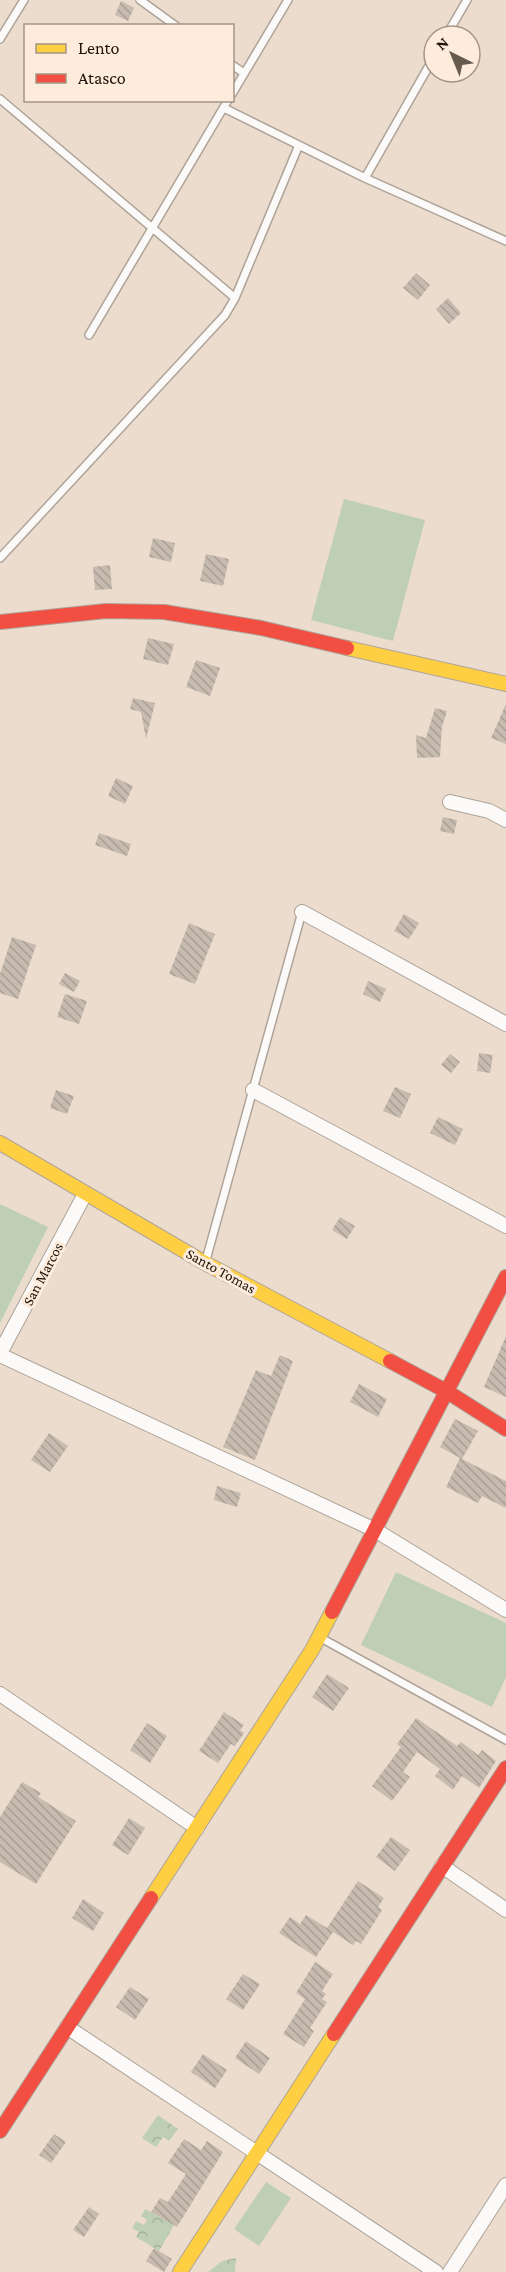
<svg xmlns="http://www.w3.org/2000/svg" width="506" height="2272" viewBox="0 0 506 2272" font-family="'Crimson Pro',serif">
	<defs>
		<pattern id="forest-crowns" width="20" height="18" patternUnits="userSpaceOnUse" patternTransform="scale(1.5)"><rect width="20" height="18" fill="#bfcfb5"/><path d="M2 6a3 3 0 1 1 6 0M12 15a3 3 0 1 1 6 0" fill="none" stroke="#a4b19a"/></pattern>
		<pattern id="building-back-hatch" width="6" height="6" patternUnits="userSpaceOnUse" patternTransform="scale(1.5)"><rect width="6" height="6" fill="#c7baaf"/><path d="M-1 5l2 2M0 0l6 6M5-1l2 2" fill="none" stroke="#aa9f95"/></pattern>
	</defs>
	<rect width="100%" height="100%" fill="#ebdcce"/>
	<path fill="url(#forest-crowns)" d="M158,2115l20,14 -9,12 -6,-4 -7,10 -14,-9z
		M145,2209l29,16 -15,26 -23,-14 3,-5 -7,-4 4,-7 8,4 3,-5 -6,-4z
		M236,2258l-1,14h-27l14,-11z"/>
	<path fill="#bfcfb5" d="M344,499l81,21 -32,121 -82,-21z
		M0,1204l48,23 -48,96z
		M396,1572l110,51v54l-14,30 -131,-62z
		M266,2182l25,16 -32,48 -25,-17z"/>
	<path fill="url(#building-back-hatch)" d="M121,1l13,7 -6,13 -13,-6z
		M416,273l14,12 -12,15 -15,-12z
		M448,298l13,15 -12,11 -13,-15z
		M153,538l22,5 -4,19 -22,-5z
		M206,554l23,5 -6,27 -23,-5z
		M110,565l2,24 -17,1 -2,-23z
		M148,638l26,6 -6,21 -25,-6z
		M196,660l24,8 -10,28 -24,-9z
		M133,698l22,5 -9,36 -5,-27 -11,-3z
		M506,704v40l-15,-6z
		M435,708l12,3 -5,16 -2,30 -23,1 -1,-23 10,3z
		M116,778l17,8 -8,18 -17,-8z
		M443,817l14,3 -3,14 -14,-3z
		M99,833l32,11 -4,12 -32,-11z
		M404,914l15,9 -10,16 -15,-8z
		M189,923l26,11 -20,50 -26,-10z
		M12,937l24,8 -18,54 -18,-6v-19z
		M65,973l15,8 -6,11 -15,-8z
		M368,981l18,8 -6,13 -17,-8z
		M65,994l22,7 -8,23 -22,-7z
		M479,1053l14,2 -3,18 -13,-2z
		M450,1054l10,8 -9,11 -10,-8z
		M395,1087l16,7 -11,24 -17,-7z
		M56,1090l18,6 -7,18 -17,-6z
		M438,1117l25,12 -8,16 -25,-12z
		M340,1217l15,9 -8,13 -15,-9z
		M506,1336v61l-22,-10z
		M280,1355l13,6 -38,99 -32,-13 33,-77 15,6z
		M359,1384l28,15 -9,18 -28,-15z
		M455,1419l23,12 -16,28 44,22v27l-24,-12 -4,7 -32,-16 14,-29 -20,-11z
		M49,1433l19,13 -18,26 -19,-12z
		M217,1486l24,7 -4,14 -23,-7z
		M327,1674l22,14 -16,23 -21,-14z
		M224,1712l20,13 -4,5 4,3 -9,13 -4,-2 -13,19 -19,-12z
		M416,1718l41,28 4,-4 17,13 4,-5 14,11 -17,27 -17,-12 -9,14 -18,-14 5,-7 -23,-17 -14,20 7,5 -18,24 -20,-15 29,-39 -4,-3z
		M147,1723l20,13 -17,27 -20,-13z
		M22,1782l19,11 -3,4 38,24 -40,63 -36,-22v-45z
		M129,1818l16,10 -17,27 -16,-10z
		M391,1837l19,13 -15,21 -19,-14z
		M358,1881l26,17 -6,9 4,3 -21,34 -5,-3 -3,4 -20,-13 -17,25 -37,-24 11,-16 10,7 6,-9 21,13z
		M83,1899l21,14 -11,18 -21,-13z
		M315,1962l18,12 -11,17 4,3 -4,5 5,3 -17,26 4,3 -10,16 -21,-13 22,-35 -9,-6z
		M243,1974l17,10 -17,26 -17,-11z
		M130,1987l19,12 -14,21 -19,-13z
		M246,2041l24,17 -11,16 -24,-16z
		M203,2054l24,16 -12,18 -24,-16z
		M54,2134l12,8 -15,21 -12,-8z
		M184,2139l17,11 6,-9 16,11 -46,75 -26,-15 9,-14 8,4 18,-28 -18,-11z
		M89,2207l10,7 -15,23 -11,-7z
		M154,2248l18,11 -8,13 -18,-11z"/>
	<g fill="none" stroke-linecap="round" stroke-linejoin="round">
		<g stroke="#aea398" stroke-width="10">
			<path id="lane" d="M140,0l36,26
				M446,36l21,-36
				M0,39l24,-39
				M232,65l12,8
				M232,94l56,-94
				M0,99l235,199
				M224,108l141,70 141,63
				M365,178l69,-121
				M89,335l139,-235
				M0,558l225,-243 10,-17 64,-153
				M206,1260l96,-348
				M321,1638l185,102"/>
		</g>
		<g stroke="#aea398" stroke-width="16">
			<path id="street" d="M450,802l39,9 17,9
				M302,912l204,112
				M253,1090l253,136
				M0,1353l85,-159
				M0,1355l375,175 131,80
				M0,1694l197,134
				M442,1866l64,44
				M67,2027l369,245
				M450,2272l56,-87"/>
		</g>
		<g stroke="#aea398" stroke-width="16">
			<path id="slow" d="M347,648l159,36
				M0,1143l205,120 185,98
				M151,1898l161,-248 20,-38
				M180,2272l154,-238"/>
		</g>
		<g stroke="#aea398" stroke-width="16">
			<path id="jam" d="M0,622l106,-11 58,1 97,16 86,20
				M390,1361l56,30 60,38
				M332,1612l174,-335
				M334,2034l172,-266
				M0,2131l151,-233"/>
		</g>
		<use href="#lane" stroke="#fcfaf8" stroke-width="7"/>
		<use href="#street" stroke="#fcfaf8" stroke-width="14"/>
		<use href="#slow" stroke="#ffcf43" stroke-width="14"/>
		<use href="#jam" stroke="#f24e42" stroke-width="14"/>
	</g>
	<g text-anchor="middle" stroke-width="6" stroke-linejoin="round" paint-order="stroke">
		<g font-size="15" fill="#1e140a" stroke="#fdebdb">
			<text transform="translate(221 1271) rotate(29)" y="5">Santo Tomas</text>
			<text transform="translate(43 1274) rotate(-62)" y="5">San Marcos</text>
		</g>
	</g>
	<rect x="24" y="24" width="210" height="78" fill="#fdebdb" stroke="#a49587" stroke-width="1.5"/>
	<rect x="36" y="44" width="30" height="9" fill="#ffcf43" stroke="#a49587" stroke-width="1.5"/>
	<text x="78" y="54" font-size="18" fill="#1e140a">Lento</text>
	<rect x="36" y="74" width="30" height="9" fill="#f24e42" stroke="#a49587" stroke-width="1.5"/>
	<text x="78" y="84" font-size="18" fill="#1e140a">Atasco</text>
	<g transform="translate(452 54) rotate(317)"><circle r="28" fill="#fdebdb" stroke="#a49587" stroke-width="1.5"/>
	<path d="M0-4.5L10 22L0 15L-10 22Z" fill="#665a4f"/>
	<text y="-9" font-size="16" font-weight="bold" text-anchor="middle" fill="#1e140a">N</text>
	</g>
</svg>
